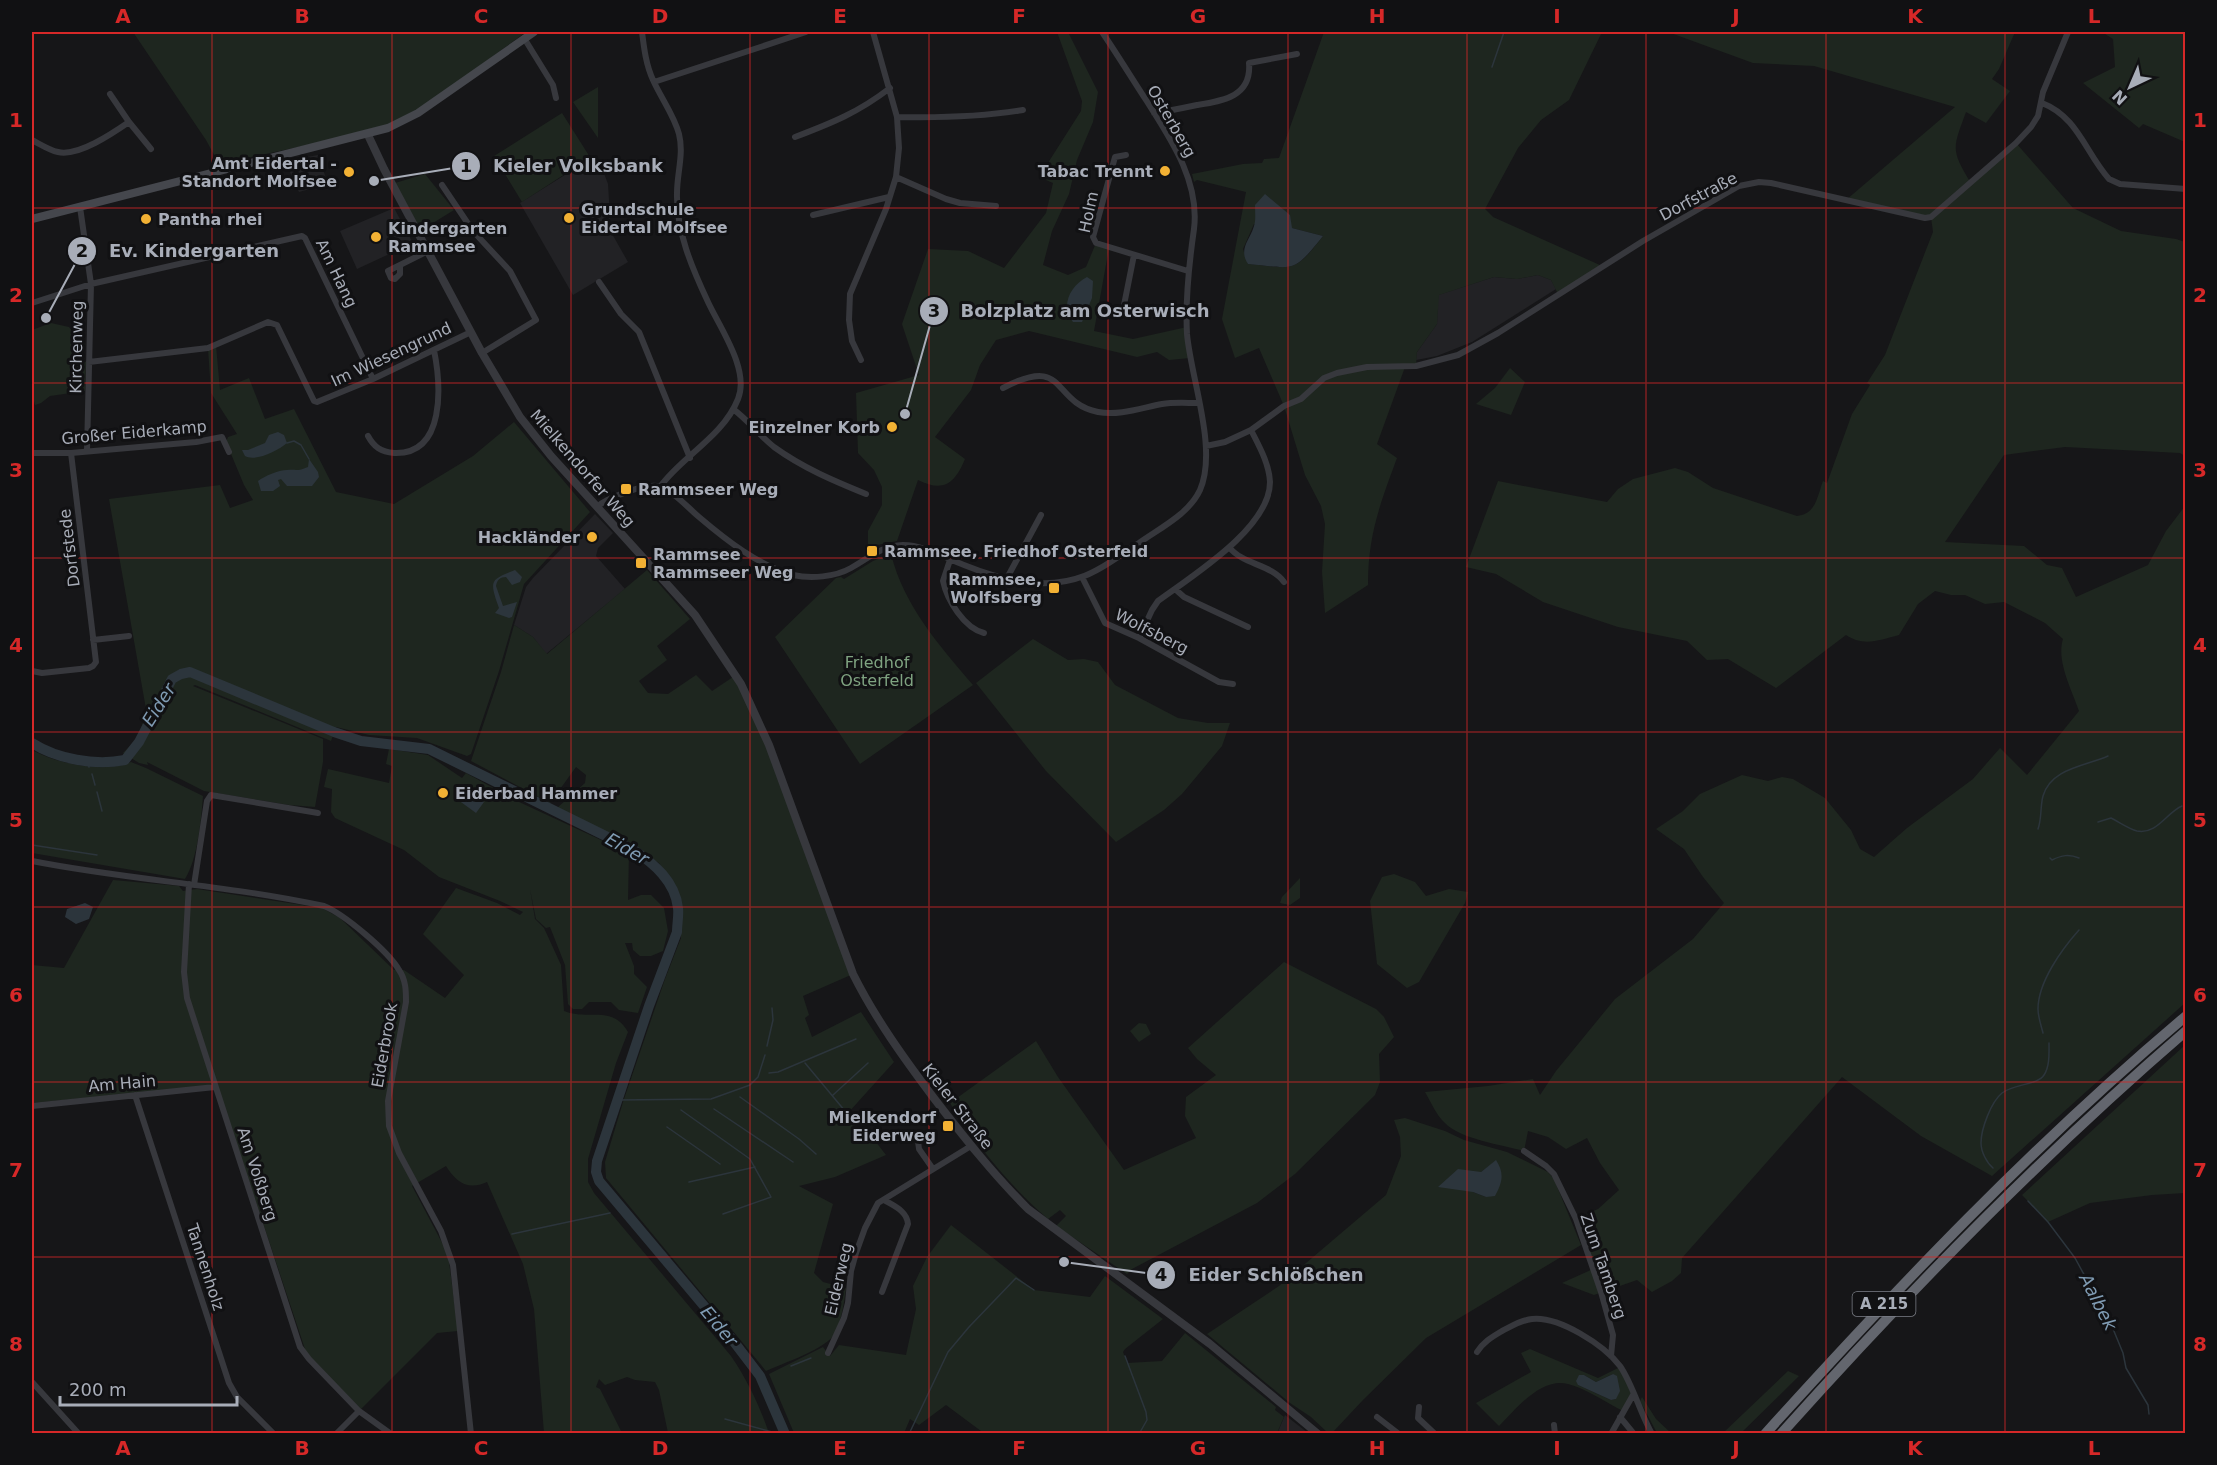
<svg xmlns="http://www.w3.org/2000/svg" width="2217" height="1465" viewBox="0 0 2217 1465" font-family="'DejaVu Sans',sans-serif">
	<rect width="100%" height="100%" fill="#161618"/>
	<path fill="#222225" d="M318,155l10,29 -29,8 -14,-31z
		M599,160l9,24 3,48 17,30 -55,33 -53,-92 64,-40 4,5z
		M394,208l19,35 -56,26 -17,-38z
		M1538,275l13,5 5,9 -84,53 -35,14 -21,4 1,-8 20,-28 1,-29 56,-18 23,2z
		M595,514l18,19 -15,15 -2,8 29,33 -79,65 -13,-17 -19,-12 12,-38 7,-9z
		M1285,1415l23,18 -31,1z"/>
	<path fill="#1e261f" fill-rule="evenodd" d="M133,32h393l-109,80 -16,9 -89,23 -93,20 -13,-24z
		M1057,32h11l30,60 -5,30 -16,38 -8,34 -17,37 -9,34 25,10 18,-8 10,-24 13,5 -15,83 39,8 54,-12 3,31 -21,2 -12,-8 -20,5 -108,-26 -33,9 -16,25 -9,25 -36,47 30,22c-10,24 -21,34 -47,21l-21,61 -20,4 -9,6v-20l14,-26v-18l-8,-17 -16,-17 -2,-60 63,-18 -17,-51 26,-75 40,2 36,17 42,-55 7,-30 -14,-6 42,-66 1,-10z
		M1324,32h278l-33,68 -28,20 -23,28 -33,61 8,8 109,49 -44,28 -7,-14 -13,-5 -21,4 -23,-2 -55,18 -2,29 -20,28 -1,14 -11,1 -28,77 20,14c-17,46 -29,77 -29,127l-43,28 -3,-41 3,-48 -4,-18 -16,-31 -21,-69 -25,-58 -24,10 -13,-39 24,-127 -49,-12 -3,2 -2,-8 51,-10 19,-1 2,-4 15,-1zM1254,224l38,4 31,8c-30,39 -30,32 -75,28l-5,-15z
		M1668,32h347l-16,37 -7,10 18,12 -24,32 -20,-11c-13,36 -16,37 5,71l45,-40 57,65 48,23 55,8 9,3v214l-5,-3 -115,-6 -61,8 -59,87 79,4 23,19 15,3 14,29 72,-32 18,-34 19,-25v497l-193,173 -71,-40 -79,-59 -160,181 -1,15 -9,8 -20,11 -15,-12 -43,15 -32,-12 31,-14 -17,-50 22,-10 21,-19 -19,-27 -13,-25 -21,11 -18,-12 -20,-6 -4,20c-22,-6 -64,-12 -79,-28 -9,-8 -14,-21 -20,-31l63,-6 45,-7 7,16 16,-24 59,-72 78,-60 31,-36 -21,-26 -19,-28 -28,-20 27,-18 17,-17 42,-19 26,6 14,-4 11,2 32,19 26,32 9,19 14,8 33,-29 66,-49 27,-31 27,27 52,-64c-7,-21 -23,-50 -16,-72l-18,-16 -41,-21 -19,2 -20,-9h-14l-16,-4 -17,13 -19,31c-20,5 -35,12 -53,0l-70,53 -48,-29 -21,1 -20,-19 -69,-14 -75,-25 -47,-28 -30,-7 32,-86 109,21 11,-13 15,-10 42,-11 13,4 25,16 84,28c19,-2 20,-19 26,-35l4,2 25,-69 18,-29 -3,-2 18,-28 48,-123 -2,-15 -85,-17 109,-93 -141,-41 -61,-3z
		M2102,32h83v110l-42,-18 -4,4 -56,-45 32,-16 -2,-28z
		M598,87v51l-25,-36z
		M562,113l26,41v5l-66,43 -28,-46z
		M425,174l29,36 -34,21 -25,-48z
		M51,323l18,4 11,14 5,-1v7l-3,1v14h4l-1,29 -35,5 -9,7 -6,2 -3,-11v-64z
		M216,346l4,44 29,-12 16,41 29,-10 42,83 58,12 79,-48 41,-34 76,90 -66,72 -25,87 -28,83 -4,2 -50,-18 -48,-3 -33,-8 -5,14 -136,-56 -2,1 130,53v23l-8,45 -26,-2 -85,-14 -57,-29 1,3 -9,-2 -16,-10 16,-16 7,-28 -37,-210 111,-14 10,23 23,-8 -9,-15 -18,-43 2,-5 9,-3 -26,-41 -3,-45z
		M1510,368l15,14 -14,33 -35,-11 19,-16z
		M891,554c13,52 48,91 82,131l-113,79 -85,-127 61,-59 5,-1 3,2 29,-18z
		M647,570l43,49 -33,27 10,14 -28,21 9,12 20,1 28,-19 16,16 24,-16 19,36 98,263 -50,22 6,19 -4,3 7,19 49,-25 33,50 -46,51 14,23 7,-3 17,22 -51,22 -36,9 34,18 -19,69 9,9 23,6c-2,15 -4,31 -11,45 -8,16 -52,30 -69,38l-160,-193 -1,-16 18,-60 42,-123 16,-41v-31l-6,-22 -16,-22 -24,-15 -78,-40 28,-25 1,-8 -10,-8 -26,36 -79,-42 30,-89 13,-47 19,12 14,17z
		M1033,639l35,21 16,-1 14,3 17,23 63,33 30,5h22l-8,23 -40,48 -18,16 -48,32 -70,-71 -70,-88z
		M389,749l39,6 34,23 4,-5 51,28 112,52 -1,47 13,-5h10l13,13 4,23 -5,20 -12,5h-11l-7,-6 -1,-7h-7l9,23v8l13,13 -9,26 -19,-3 -8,-8h-22l-7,7h-9l-5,-5 -3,-39 -15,-38 -4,1 -10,-9 -6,-30 5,30 9,9 17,37 3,46c24,10 48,-7 64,21l-12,31 -28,96v23l6,11 137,163c17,25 28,49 38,77h-113l7,-2 5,2 -9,-43 -4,-8 -20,-2 -8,-3 -22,8 -6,-6 -3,8 4,2 22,44h-78l-10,-124 -11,-45 -36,-82c-19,9 -31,0 -41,-16l-34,20 36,68 10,77 -21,2 -76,76 -54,-54 -90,-270 -185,18v-138l32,3 49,-88 66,6 4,5 14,-2 125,19 18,10 54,52h10l41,28 19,-23 -41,-41 33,-46 41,15 23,12 3,-3 -23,-11 -61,-24 -35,-27 -69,-32 -4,-6 1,-23 -8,-2 4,-18 61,14 3,-17 -6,-2z
		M32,750c23,13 73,24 99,12l15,6 57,28c-2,25 -5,62 -18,83l-153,-26z
		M1394,874l21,8 11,14 23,-7 19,3 -3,11 -46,79 -12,6 -30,-24 -7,-63 12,-24z
		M1300,878v20l-10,7 -10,-2 2,-6z
		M1284,962l92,47 8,8 10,20 -15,17 1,28 -5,13 -80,79 -38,29 -125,66 -5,5 -71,-48 10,-10 -6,-6 -12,9c-38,-33 -71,-73 -98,-116l86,-62 22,36 66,93 72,-32 -11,-22 1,-19 30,-22 -19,-16 -9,-11z
		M1139,1023l7,1 5,10 -12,8 -9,-11z
		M2185,1045v148l-33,2 -62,8 -42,19 -26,-27z
		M1405,1118l40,13 19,9 43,12 41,20 6,7 27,66 -155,93 -63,62 -31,33h-4l-17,-16 -21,-14 -83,-69 72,-48 107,-91 15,-39 -1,-19 -6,-17zM1496,1161l-10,36 -13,-5 8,-20z
		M951,1225l83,65 56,7 15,-21 58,43 -38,30 -2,3 4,11 35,-2 23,-28 91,74 -1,3 9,7 -7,16 -292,1 -39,-29 -27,20 -9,-6 -6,14h-110l-25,-59 54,-27 7,9 9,-11 67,10 10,-46 -3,-23 14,-29z
		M1530,1349l68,29 22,-11 13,28 -10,16c-16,-8 -38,-23 -55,-27 -27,-7 -52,25 -69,42l-23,-23 55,-31 -10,-19zM1613,1374l3,25 -5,1 -33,-15 6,-10 12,7z
		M1788,1371l11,5 -58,57h-18z
		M1642,1397l14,22 15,14h-14l-17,-32z"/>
	<path fill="#2c353c" d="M1265,194l25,21 2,13 31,8c-31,39 -29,32 -75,28 -10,-15 2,-24 6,-38 2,-6 1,-14 1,-21z
		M1087,277l6,4 -1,17 -10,24h-9c-13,-16 -3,-36 14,-45z
		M278,432l6,3 3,8c-9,8 -32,19 -42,13l-3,-6h6l17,-7 4,-8z
		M309,459l9,13 1,5 -7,9h-25l-6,-7 -3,1 2,6 -7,5h-12l-3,-10c7,-5 20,-11 29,-11 11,-1 9,2 21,-3z
		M515,570l7,7 -2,5 -8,3 -6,-8c-6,0 -9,3 -10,9l7,20 14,-4 -5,15 -3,1 -14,-5 4,-5c-10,-28 -9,-28 16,-38z
		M463,786l21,16 -8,11 -22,-16z
		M85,903l8,4 -4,12 -13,5 -11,-7 2,-8z
		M1496,1160c9,14 6,23 -1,36l-9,1 -13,-5 -35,-5 20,-18 23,3z
		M1613,1374l4,2 3,15 -4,8 -5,1 -33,-15 -2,-4 3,-6h5l12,7z"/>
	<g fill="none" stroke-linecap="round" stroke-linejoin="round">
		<path stroke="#2c353c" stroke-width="1.5" d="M1492,67l12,-35
			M287,443l7,-2 7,4 8,14
			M87,761l2,6
			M92,774l3,11
			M97,792l5,19
			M2098,822l13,-4c8,4 18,11 26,13 20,4 30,-19 45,-25
			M2038,829c4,-11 2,-22 5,-33 8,-28 43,-30 65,-40
			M32,845l65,10
			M2050,858l2,2c10,-5 17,-6 27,-2
			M2043,1033c-2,-8 -5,-16 -5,-24 0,-27 24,-60 41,-79
			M767,1046l6,-26 -1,-12
			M805,1063l40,48
			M769,1073l9,-1 78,-33
			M833,1095l35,-32
			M740,1097l59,42 17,15
			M617,1100l94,-1 39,-14 8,-8 7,-22
			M714,1109l79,53
			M681,1110l69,49 21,38 -48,17
			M667,1127l53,37
			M1993,1168c-6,-5 -12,-16 -12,-25 0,-14 10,-41 21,-50 11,-9 36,-8 42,-18 6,-9 5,-23 5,-32
			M689,1182l66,-15
			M2028,1201l20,21 27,36 36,66 12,29 3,15 22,37 1,9
			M512,1234l98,-21
			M1125,1356l21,56 1,8 -8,14
			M791,1366l20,-8
			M725,1419l47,13
			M909,1434l39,-82 21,-25 47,-49 18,12"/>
		<path stroke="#2c353c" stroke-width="10" d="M32,743c25,16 63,23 93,17l14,-18 33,-63 9,-5 9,-2 144,60 27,9 68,8 205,101c20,14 41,31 44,58 1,7 -1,16 -1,24l-28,74 -52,155 -1,11 3,9 132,157 29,38 25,58"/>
		<path stroke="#37383d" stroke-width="6" d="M642,32c2,16 4,33 11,48 8,18 21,35 26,54 5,20 -2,39 -2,59 -1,38 15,75 31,109 12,26 42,68 30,97 -15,38 -57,58 -78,88
			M524,38l29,47 3,13
			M654,82l152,-50
			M110,94l19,28 22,27
			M2042,103c36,14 43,49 67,76l11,5 66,5
			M1154,113c15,-2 29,-5 43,-8 25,-4 55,-8 52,-42l48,-9
			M897,117c43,1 84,0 126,-7
			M795,137c37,-14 64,-25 95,-49
			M32,140c8,4 17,10 26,12 20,5 55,-19 71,-30
			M1126,155l-11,2 -22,80 3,6 92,28
			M896,177l50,22 14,4 36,3
			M442,185l31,46 37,40 26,49 -54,33
			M80,207l11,77 -4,167
			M813,215l76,-18
			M400,266v8l-5,5 -4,-1 -3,-7 40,-20
			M599,282l22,32 18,18 51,126
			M32,303l59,-19 211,-48 3,2 68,141
			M1124,305l10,-50
			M861,360l-9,-19 -3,-21 1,-26 36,-85 10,-32 3,-29 -2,-31 -24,-85
			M89,362l119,-14 60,-26 9,3 37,76 3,1 56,-23 98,-47
			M1003,388c65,-34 47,14 95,24 21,4 43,-4 64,-8 11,-2 24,-1 36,-1
			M733,409c15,11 26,26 41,38 29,21 60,34 92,47
			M368,436c6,11 13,16 26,17 52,2 47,-68 40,-103
			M1206,446l19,-4 26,-12 33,-24 17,-7 23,-21 13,-5 30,-6 49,-1 42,-11 40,-22 145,-92 96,-55 20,-4 12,1 154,35 6,-1 85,-74 15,-16 7,-11 5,-24 25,-60
			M32,453h39l125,-11 26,-5 7,15
			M597,507c9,-9 47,-23 60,-21 16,4 30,21 42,31 27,23 60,49 94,58 18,4 42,2 58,-7 18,-10 30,-22 52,-23 21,0 42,13 61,20 37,15 82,26 120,11 20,-7 37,-22 55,-33 21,-15 50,-29 61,-53 18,-41 -9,-111 -13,-156 -2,-35 2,-70 7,-105 6,-48 -24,-91 -48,-129 -15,-23 -29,-46 -44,-68
			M1229,547c14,18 42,17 55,35
			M950,560l-7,21c4,19 21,47 41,52
			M1082,577l23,46 34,15 80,44 14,2
			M1007,578l34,-63
			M1175,589l9,8 64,30
			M1139,638l13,-28 6,-9c34,-25 112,-73 112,-119 -1,-19 -11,-36 -19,-52
			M93,640l36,-4
			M32,671l10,2 47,-5 4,-2 3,-4 -25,-209
			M32,861c96,19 195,24 292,45 20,8 64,45 75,64 7,10 7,21 7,32l-18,99 1,25 10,27 42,78 12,34 18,169
			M189,884l-5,88 3,26 113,349 9,12 50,52 32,23
			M194,885l13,-84 4,-6 107,18
			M135,1095l94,288 8,14 37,37
			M32,1106l183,-19
			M918,1141l1,8 14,20
			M1524,1151l22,15 8,8 22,45 25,73 12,43 -2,21
			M882,1292l26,-68c-1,-13 -14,-18 -24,-24
			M1477,1352c6,-10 15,-15 25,-21 10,-5 19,-11 30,-12 27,-3 72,26 88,47 13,19 20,47 32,68
			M828,1353l16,-35 4,-15 3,-32 5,-18 9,-25 13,-25 93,-57
			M32,1382l47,52
			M1419,1407l-1,11 17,16
			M1377,1417l22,17
			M1620,1417l14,17
			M1554,1425l1,9
			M336,1434l23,-23
			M1611,1434l22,-39"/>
		<path stroke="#37383d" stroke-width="8" d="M368,135l16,34 98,184 38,64 31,39 144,159 46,69 28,61 84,229c22,44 50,83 80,123 30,39 60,77 95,112l182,135 108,90"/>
		<path stroke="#45474d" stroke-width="8" d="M32,219l356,-91 30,-15 116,-81"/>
		<path stroke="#63666e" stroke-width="10" d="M1765,1434c133,-147 269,-290 421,-418
			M1781,1434c127,-142 260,-278 405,-403"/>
	</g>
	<path fill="none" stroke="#d62828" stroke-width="1.5" stroke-opacity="0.55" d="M212,32v1402M392,32v1402M571,32v1402M750,32v1402M929,32v1402M1108,32v1402M1288,32v1402M1467,32v1402M1646,32v1402M1826,32v1402M2005,32v1402M32,208h2154M32,383h2154M32,558h2154M32,732h2154M32,907h2154M32,1082h2154M32,1257h2154"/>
	<g fill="#f2b134" stroke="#111113" stroke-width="2">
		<circle cx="1165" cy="171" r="6"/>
		<circle cx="349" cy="172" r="6"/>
		<circle cx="569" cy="218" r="6"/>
		<circle cx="146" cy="219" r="6"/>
		<circle cx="376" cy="237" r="6"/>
		<circle cx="892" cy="427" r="6"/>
		<rect x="620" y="483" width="12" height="12" rx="3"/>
		<circle cx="592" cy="537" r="6"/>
		<rect x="866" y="545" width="12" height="12" rx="3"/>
		<rect x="635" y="557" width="12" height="12" rx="3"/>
		<rect x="1048" y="582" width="12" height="12" rx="3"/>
		<circle cx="443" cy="793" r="6"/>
		<rect x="942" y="1120" width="12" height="12" rx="3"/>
	</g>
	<g text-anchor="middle" stroke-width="6" stroke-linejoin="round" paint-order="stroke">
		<rect fill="#111113" stroke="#7b7e86" stroke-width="1.5" x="1852.5" y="1292" width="63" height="24" rx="4.5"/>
		<g font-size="15" font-weight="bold" fill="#a8adb8">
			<text x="1884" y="1309">A 215</text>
		</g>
		<g font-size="16" fill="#a8adb8" stroke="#111113">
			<text transform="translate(1172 121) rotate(60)" y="6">Osterberg</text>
			<text transform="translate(1698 196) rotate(-28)" y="6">Dorfstraße</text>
			<text transform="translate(1088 212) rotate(-78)" y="6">Holm</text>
			<text transform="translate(337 273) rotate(64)" y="6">Am Hang</text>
			<text transform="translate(76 347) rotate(-89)" y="6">Kirchenweg</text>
			<text transform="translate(391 354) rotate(-25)" y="6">Im Wiesengrund</text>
			<text transform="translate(134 432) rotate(-5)" y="6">Großer Eiderkamp</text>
			<text transform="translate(583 468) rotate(49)" y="6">Mielkendorfer Weg</text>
			<text transform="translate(69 548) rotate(-97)" y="6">Dorfstede</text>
			<text transform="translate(1152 631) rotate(27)" y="6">Wolfsberg</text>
			<text transform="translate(384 1045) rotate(-80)" y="6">Eiderbrook</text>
			<text transform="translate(122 1083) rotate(-5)" y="6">Am Hain</text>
			<text transform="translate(958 1106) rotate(52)" y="6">Kieler Straße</text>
			<text transform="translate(258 1174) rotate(72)" y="6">Am Voßberg</text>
			<text transform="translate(1604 1266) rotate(71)" y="6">Zum Tamberg</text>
			<text transform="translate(206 1267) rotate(72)" y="6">Tannenholz</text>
			<text transform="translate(838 1279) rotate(-77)" y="6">Eiderweg</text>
		</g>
		<g font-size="16" font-weight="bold" fill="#a8adb8" stroke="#111113" text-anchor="start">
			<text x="337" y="169" text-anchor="end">Amt Eidertal -<tspan x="337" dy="18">Standort Molfsee</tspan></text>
			<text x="1153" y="177" text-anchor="end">Tabac Trennt</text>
			<text x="581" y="215">Grundschule<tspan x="581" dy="18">Eidertal Molfsee</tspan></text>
			<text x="158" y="225">Pantha rhei</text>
			<text x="388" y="234">Kindergarten<tspan x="388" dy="18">Rammsee</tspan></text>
			<text x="880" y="433" text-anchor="end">Einzelner Korb</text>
			<text x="638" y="495">Rammseer Weg</text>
			<text x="580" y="543" text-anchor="end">Hackländer</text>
			<text x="884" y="557">Rammsee, Friedhof Osterfeld</text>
			<text x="653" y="560">Rammsee<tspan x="653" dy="18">Rammseer Weg</tspan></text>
			<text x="1042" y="585" text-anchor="end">Rammsee,<tspan x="1042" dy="18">Wolfsberg</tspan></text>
			<text x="455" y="799">Eiderbad Hammer</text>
			<text x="936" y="1123" text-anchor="end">Mielkendorf<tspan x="936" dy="18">Eiderweg</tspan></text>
		</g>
		<g font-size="16" fill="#7fa381" stroke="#111113">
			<text x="877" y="668">Friedhof<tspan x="877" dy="18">Osterfeld</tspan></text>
		</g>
		<g font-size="18" font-style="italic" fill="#7f9bb3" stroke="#111113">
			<text transform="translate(159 705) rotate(-58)" y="6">Eider</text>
			<text transform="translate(627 849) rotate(30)" y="6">Eider</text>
			<text transform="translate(2098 1302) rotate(63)" y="6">Aalbek</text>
			<text transform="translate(719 1326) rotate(50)" y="6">Eider</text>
		</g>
	</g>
	<path fill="none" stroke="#a8adb8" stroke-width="2" d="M374 181L466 166M46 318L82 251M905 414L934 311M1064 1262L1161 1275"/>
	<g fill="#a8adb8" stroke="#111113" stroke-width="2">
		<circle cx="374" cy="181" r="6"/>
		<circle cx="46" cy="318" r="6"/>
		<circle cx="905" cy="414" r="6"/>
		<circle cx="1064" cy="1262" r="6"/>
		<circle cx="466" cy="166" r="15"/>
		<circle cx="82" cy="251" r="15"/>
		<circle cx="934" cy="311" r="15"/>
		<circle cx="1161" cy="1275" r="15"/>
	</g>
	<g font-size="18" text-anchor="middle" font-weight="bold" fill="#111">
		<text x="466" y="172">1</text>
		<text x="82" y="257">2</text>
		<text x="934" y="317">3</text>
		<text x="1161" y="1281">4</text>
	</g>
	<g font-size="18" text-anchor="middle" font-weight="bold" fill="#a8adb8" stroke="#111113" stroke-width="6" stroke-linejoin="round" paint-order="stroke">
		<text x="578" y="172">Kieler Volksbank</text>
		<text x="194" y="257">Ev. Kindergarten</text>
		<text x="1085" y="317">Bolzplatz am Osterwisch</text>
		<text x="1276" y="1281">Eider Schlößchen</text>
	</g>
	<rect width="2217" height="1465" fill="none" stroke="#111113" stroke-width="66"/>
	<g transform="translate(2130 87) rotate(224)" stroke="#111113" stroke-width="4.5" paint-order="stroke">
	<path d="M0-4.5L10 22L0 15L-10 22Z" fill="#a8adb8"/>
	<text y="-9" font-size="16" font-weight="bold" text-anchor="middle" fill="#a8adb8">N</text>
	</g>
	<path d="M60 1396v9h177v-9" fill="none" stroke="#a8adb8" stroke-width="3"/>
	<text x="69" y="1396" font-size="18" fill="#a8adb8" stroke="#111113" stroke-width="4.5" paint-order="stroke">200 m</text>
	<rect x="33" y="33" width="2151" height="1399" fill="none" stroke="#d62828" stroke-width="2"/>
	<g font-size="20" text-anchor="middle" font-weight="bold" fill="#d62828">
		<text x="123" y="23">A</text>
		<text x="302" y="23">B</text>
		<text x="481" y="23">C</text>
		<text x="660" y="23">D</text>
		<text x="840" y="23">E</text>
		<text x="1019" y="23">F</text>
		<text x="1198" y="23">G</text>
		<text x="1377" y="23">H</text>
		<text x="1557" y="23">I</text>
		<text x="1736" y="23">J</text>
		<text x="1915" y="23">K</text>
		<text x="2094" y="23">L</text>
		<text x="16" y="127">1</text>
		<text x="2200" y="127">1</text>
		<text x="16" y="302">2</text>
		<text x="2200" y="302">2</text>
		<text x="16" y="477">3</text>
		<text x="2200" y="477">3</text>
		<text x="16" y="652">4</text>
		<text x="2200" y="652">4</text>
		<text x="16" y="827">5</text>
		<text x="2200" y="827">5</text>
		<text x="16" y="1002">6</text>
		<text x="2200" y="1002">6</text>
		<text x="16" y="1177">7</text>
		<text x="2200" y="1177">7</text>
		<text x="16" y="1351">8</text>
		<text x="2200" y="1351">8</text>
		<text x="123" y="1455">A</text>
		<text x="302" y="1455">B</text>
		<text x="481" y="1455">C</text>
		<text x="660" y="1455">D</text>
		<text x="840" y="1455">E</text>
		<text x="1019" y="1455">F</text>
		<text x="1198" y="1455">G</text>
		<text x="1377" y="1455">H</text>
		<text x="1557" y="1455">I</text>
		<text x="1736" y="1455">J</text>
		<text x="1915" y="1455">K</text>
		<text x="2094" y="1455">L</text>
	</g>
</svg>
